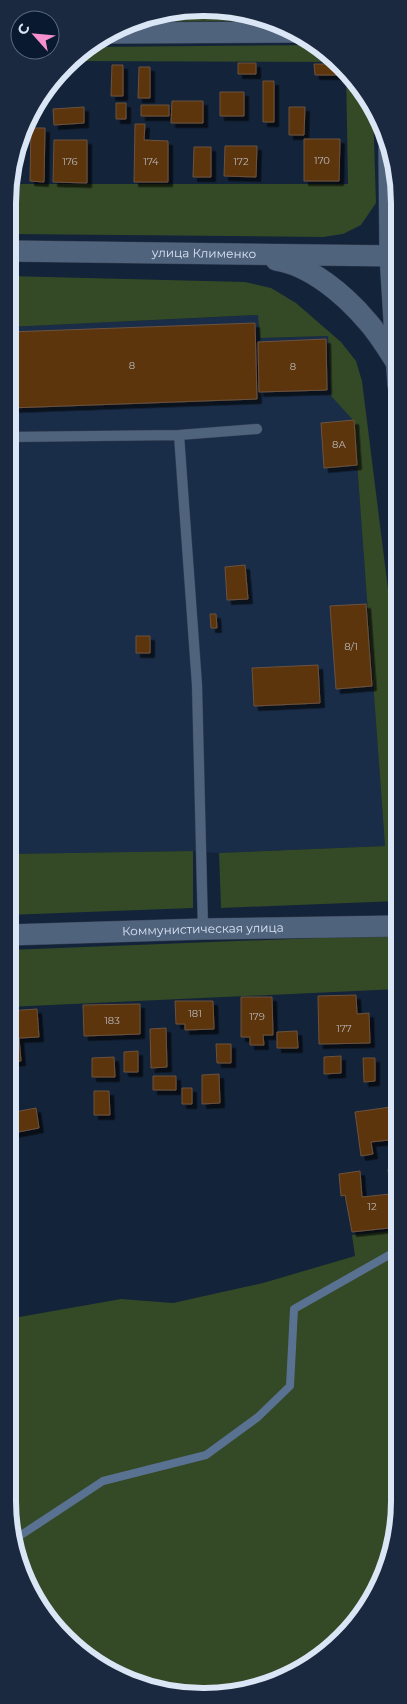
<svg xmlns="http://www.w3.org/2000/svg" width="407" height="1704" viewBox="0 0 407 1704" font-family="Montserrat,sans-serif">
	<defs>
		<filter id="shadow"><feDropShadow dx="4.5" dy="4.5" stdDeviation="0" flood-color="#0009"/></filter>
	</defs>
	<rect width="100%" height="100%" fill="#132339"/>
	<path fill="#192d49" d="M259,315l1,23 68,-2 3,60 23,24 31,426 -166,7 -26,-2 -185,3 1,-527z"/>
	<path fill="#344926" d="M229,9l39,12 -130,1 15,-8z
		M315,45l23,17 -266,-1 14,-14z
		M346,70l27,39 3,94 -15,22 -18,9 -20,3 -314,-3v-50h339z
		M9,276l236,6 26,6 25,15 45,39 15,19 6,20 26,208 10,127v185l-177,7 -2,-55 166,-7 -31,-425 -23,-25 -3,-60 -68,2 -2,-23 -249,12z
		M193,851v57l-185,7v-61z
		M392,935l6,1v53l-390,18v-57z
		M398,1230v296l-25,72 -50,58 -68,34 -65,6 -73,-20 -61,-46 -34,-55 -14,-74v-182l113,-20 52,4 90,-20 92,-27 -3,-21z"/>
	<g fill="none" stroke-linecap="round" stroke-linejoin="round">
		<path stroke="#5a7292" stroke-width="8" d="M15,1539l88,-58 103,-26 52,-38 32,-31 4,-77 104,-59"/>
	</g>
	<path fill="#5b340f" stroke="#6c523d" filter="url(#shadow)" d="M238,63h18v11h-18z
		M314,64h27l1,11h-27z
		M112,65h11v31h-12z
		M139,67h11v31h-12z
		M263,81h11v41h-11z
		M220,92h24v24h-24z
		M172,101h31v22h-32z
		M116,103h10v16h-10z
		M141,105h28v11h-28z
		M84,107v16l-30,2 -1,-16z
		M289,107h16l-1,28h-15z
		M135,124h10l-1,16 24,1v41h-34z
		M31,128h14l-1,54 -14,-1z
		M304,139h36l-1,42h-35z
		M54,140h33v43l-34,-1z
		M225,146h32l-1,31 -32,-1z
		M194,147h17v30h-18z
		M255,323l2,76 -248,9v-76z
		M326,339l1,51 -68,2 -1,-50z
		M354,420l3,45 -33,3 -3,-45z
		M245,565l3,34 -21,1 -2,-33z
		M366,604l6,82 -36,3 -6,-83z
		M210,614h6l1,14h-6z
		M136,636h14v17h-14z
		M318,665l2,38 -66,3 -2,-38z
		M390,994h8v73h-5z
		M356,995l1,19 12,-1 1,30 -51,1 -1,-48z
		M241,997h31l1,38h-10l1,10h-14v-8h-9z
		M175,1001h38l1,28 -29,1v-6h-9z
		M140,1004v30l-56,2 -1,-31z
		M37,1009l2,28 -20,1 2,23 -13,1v-51z
		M166,1028l1,39 -16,1 -1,-39z
		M297,1031l1,17h-21v-16z
		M216,1044h15v19h-14z
		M138,1051v21h-14v-20z
		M341,1056v17l-17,1v-17z
		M114,1057l1,20h-23v-19z
		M363,1058h12v23l-11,1z
		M219,1074l1,29 -18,1v-29z
		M153,1076h23v14h-23z
		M182,1088h10v16h-10z
		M94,1091h15l1,24h-16z
		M398,1106v33l-27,3 2,12 -12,2 -6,-44z
		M36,1108l3,20 -26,5 -4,-20z
		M398,1168v59l-46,5 -7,-37 -4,1 -2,-22 21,-3 2,26 28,-3 -2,-25z"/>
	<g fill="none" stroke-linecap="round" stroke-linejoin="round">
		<g stroke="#353f52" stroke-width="11">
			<path id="service" d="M179,435l18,250 6,244
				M9,437l170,-2 78,-6"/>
		</g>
		<g stroke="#353f52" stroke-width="22">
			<g id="minor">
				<path d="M114,33l182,-1"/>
				<path d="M389,149l1,107 8,129"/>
				<path id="s1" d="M9,251l389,5"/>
				<path d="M276,260c34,5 69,35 91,61 11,12 20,27 29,41"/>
				<path id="s2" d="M8,935l195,-6 195,-3"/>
			</g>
		</g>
		<use href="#service" stroke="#50637d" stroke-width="10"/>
		<use href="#minor" stroke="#50637d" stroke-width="21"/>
	</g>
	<g text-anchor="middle" stroke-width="4.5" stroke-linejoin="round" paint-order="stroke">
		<g font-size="10" fill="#bab9bc">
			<text x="322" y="164">170</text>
			<text x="70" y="165">176</text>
			<text x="151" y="165">174</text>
			<text x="241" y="165">172</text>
			<text x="132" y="369">8</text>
			<text x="293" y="370">8</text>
			<text x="339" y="448">8А</text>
			<text x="351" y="650">8/1</text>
			<text x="195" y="1017">181</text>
			<text x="257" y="1020">179</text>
			<text x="112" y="1024">183</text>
			<text x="344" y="1032">177</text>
			<text x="372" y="1210">12</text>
		</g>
		<g font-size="12" fill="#dae5f5" stroke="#09192f">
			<text dy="4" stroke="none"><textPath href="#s1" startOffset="195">улица Клименко</textPath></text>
			<text dy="4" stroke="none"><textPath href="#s2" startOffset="195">Коммунистическая улица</textPath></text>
		</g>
	</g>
	<path d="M0 0H407V1704H0ZM203 16H204A187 187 0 0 1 391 203V1501A187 187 0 0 1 204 1688H203A187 187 0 0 1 16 1501V203A187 187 0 0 1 203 16Z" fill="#1a293f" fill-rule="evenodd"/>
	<path fill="none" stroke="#dae5f5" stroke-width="6" d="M203 16H204A187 187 0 0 1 391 203V1501A187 187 0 0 1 204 1688H203A187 187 0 0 1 16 1501V203A187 187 0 0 1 203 16Z"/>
	<g transform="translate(35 35) rotate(297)"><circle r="24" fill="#09192f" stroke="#5d6b7e"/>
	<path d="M0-4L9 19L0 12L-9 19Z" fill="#f690d0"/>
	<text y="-8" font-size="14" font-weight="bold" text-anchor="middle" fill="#dae5f5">С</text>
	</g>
</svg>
